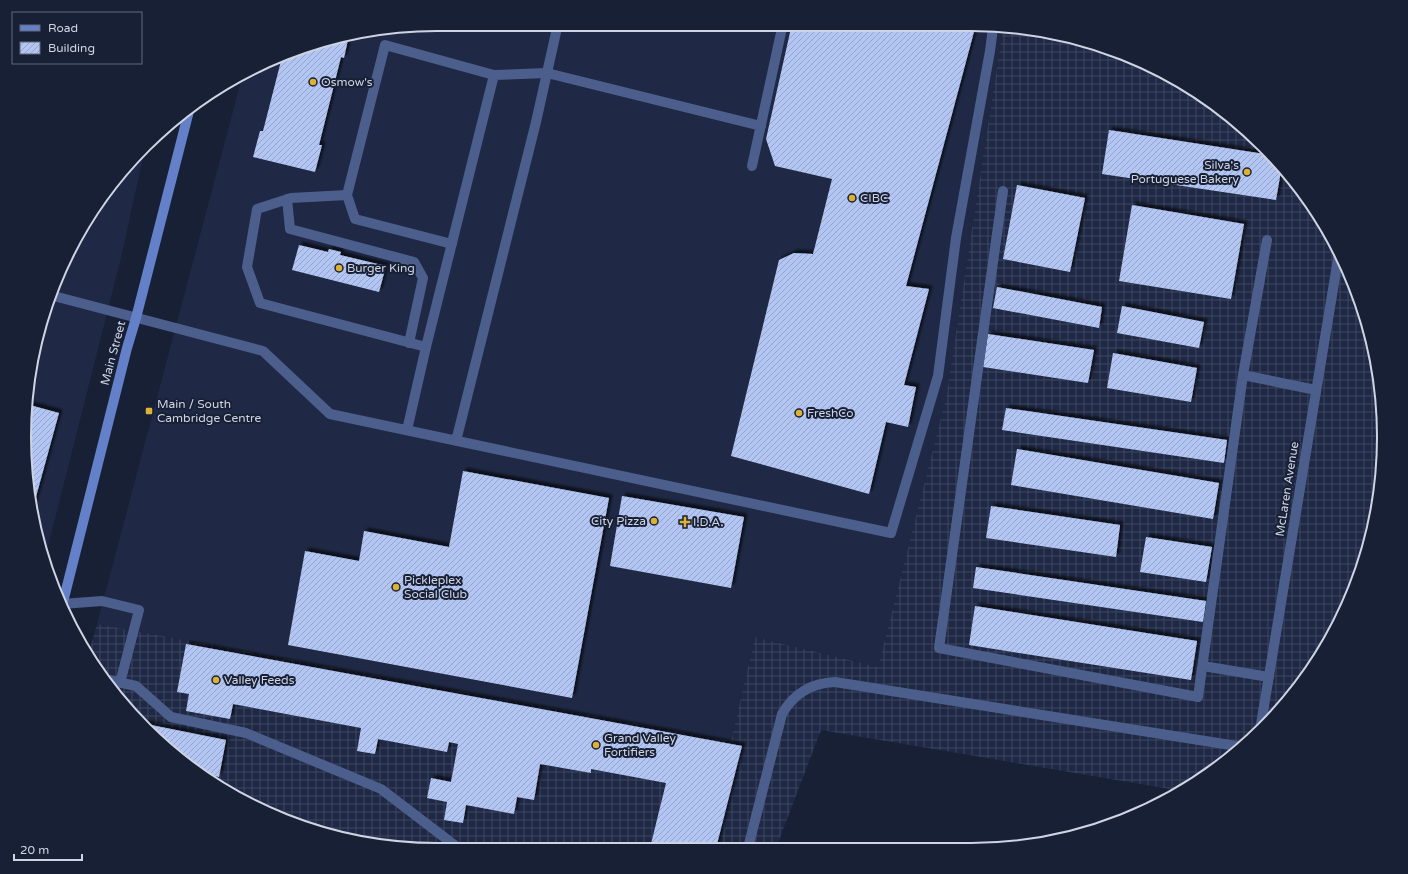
<svg xmlns="http://www.w3.org/2000/svg" width="1408" height="874" viewBox="0 0 1408 874" font-family="'Varela Round',sans-serif">
	<defs>
		<pattern id="industrial-grid" width="8" height="8" patternUnits="userSpaceOnUse"><rect width="8" height="8" fill="#1f2945"/><path d="M0 4h8M4 0v8" fill="none" stroke="#3e4760"/></pattern>
		<pattern id="building-hatch" width="6" height="6" patternUnits="userSpaceOnUse"><rect width="6" height="6" fill="#b3c6f3"/><path d="M-1 1l2-2M0 6l6-6M5 7l2-2" fill="none" stroke="#96a4c7"/></pattern>
		<filter id="shadow"><feDropShadow dx="3.5" dy="-3.5" stdDeviation="1" flood-color="#0009"/></filter>
	</defs>
	<rect width="100%" height="100%" fill="#182036"/>
	<path fill="#1f2945" d="M383,28h620l-57,370 -68,269 -123,-30 -24,104 -634,-117 145,-547 62,-31z
		M145,148l-24,110 -77,304 -6,-18 -10,-53 -3,-81 21,-106 33,-73 30,-46z"/>
	<path fill="url(#industrial-grid)" d="M1003,28h22l104,28 94,53 59,56 47,66 33,73 18,79 3,81 -13,80 -29,76 -42,69 -56,59 -61,43 -361,-61 -45,118 -393,-2 -104,-27 -94,-54 -58,-56 -34,-43 -5,-10 9,-32 634,117 24,-104 123,30 68,-269z"/>
	<path fill="url(#building-hatch)" filter="url(#shadow)" d="M791,28h184l-69,258 23,3 -25,96 12,2 -8,40 -22,-5 -17,72 -138,-38 48,-196 15,-7 19,1 19,-75 -57,-13 -9,-27z
		M349,35l-5,23 -3,-1 -22,88h3l-7,27 -62,-15 7,-26h3l19,-74 22,-11z
		M1109,130l162,25 11,10 -6,35 -174,-26z
		M1017,185l68,13 -15,74 -67,-13z
		M1132,205l112,19 -13,75 -112,-18z
		M299,245l29,7 1,-3 12,3 -1,3 46,11 -7,26 -87,-22z
		M997,287l105,20 -3,21 -106,-20z
		M1122,306l82,16 -5,26 -82,-15z
		M988,334l106,16 -6,33 -105,-16z
		M1113,353l84,15 -6,34 -84,-14z
		M26,404l33,9 -25,91 -4,-1 -2,-12 -3,-81z
		M1006,408l221,32 -3,23 -222,-33z
		M1017,449l202,34 -6,36 -202,-34z
		M463,471l146,27 -37,200 -284,-53 17,-94 54,10 5,-30 85,16z
		M1375,493l3,1 -5,33 -4,-1z
		M622,496l122,21 -13,71 -121,-22z
		M991,506l129,19 -4,32 -130,-19z
		M1146,537l66,10 -6,35 -66,-10z
		M1363,548l5,1 -9,23z
		M976,567l230,34 -3,21 -230,-34z
		M975,606l222,35 -6,39 -222,-35z
		M186,644l556,102 -26,102h-66l16,-65 -75,-14v4l-51,-9 -6,36 -17,-3 -3,17 -48,-9 -3,18 -19,-3 3,-18 -20,-4 4,-20 20,4 7,-38 -9,-2 -2,10 -69,-13 -3,15 -18,-3 4,-23 -128,-24 -3,15 -44,-8 3,-17 -12,-2z
		M141,723l85,17 -7,37 -19,-4 -15,-8z"/>
	<g fill="none" stroke-linecap="round" stroke-linejoin="round">
		<path stroke="#4c5e8c" stroke-width="10" d="M752,166l30,-138
			M1003,191l-64,457 259,49 45,-322
			M347,195l8,24 97,25
			M287,199l3,30 124,33 9,16 -14,65
			M1267,240l-24,135 73,15
			M50,295l213,56 67,63 561,119 47,-157 18,-138 34,-187 3,-23
			M426,347l68,-272
			M407,430l19,-83 -166,-44 -13,-36 10,-58 34,-11 56,-3 38,-150 109,30 53,-2 214,53
			M456,441l80,-319 21,-94
			M62,604l40,-3 37,9 -19,73
			M1203,666l66,11
			M104,679l32,7 35,31 75,16 135,56 76,58
			M748,848l34,-134c12,-21 29,-31 53,-32l408,65"/>
		<path stroke="#4c5e8c" stroke-width="10" d="M1260,730l79,-477"/>
		<path stroke="#6380c9" stroke-width="10" d="M62,606l65,-258 9,-30 54,-211"/>
	</g>
	<g fill="#ddb133" stroke="#182036" stroke-width="1.5">
		<circle cx="313" cy="82" r="4"/>
		<circle cx="1247" cy="172" r="4"/>
		<circle cx="852" cy="198" r="4"/>
		<circle cx="339" cy="268" r="4"/>
		<rect x="145" y="407" width="8" height="8" rx="2"/>
		<circle cx="799" cy="413" r="4"/>
		<circle cx="654" cy="521" r="4"/>
		<path d="M683 516h4v4h4v4h-4v4h-4v-4h-4v-4h4z"/>
		<circle cx="396" cy="587" r="4"/>
		<circle cx="216" cy="680" r="4"/>
		<circle cx="596" cy="745" r="4"/>
	</g>
	<g text-anchor="middle" stroke-width="4" stroke-linejoin="round" paint-order="stroke">
		<g font-size="12" fill="#ced4e3" stroke="#182036" text-anchor="start">
			<text x="321" y="86">Osmow's</text>
			<text x="1239" y="169" text-anchor="end">Silva's<tspan x="1239" dy="14">Portuguese Bakery</tspan></text>
			<text x="860" y="202">CIBC</text>
			<text x="347" y="272">Burger King</text>
			<text x="157" y="408">Main / South<tspan x="157" dy="14">Cambridge Centre</tspan></text>
			<text x="807" y="417">FreshCo</text>
			<text x="646" y="525" text-anchor="end">City Pizza</text>
			<text x="693" y="526">I.D.A.</text>
			<text x="404" y="584">Pickleplex<tspan x="404" dy="14">Social Club</tspan></text>
			<text x="224" y="684">Valley Feeds</text>
			<text x="604" y="742">Grand Valley<tspan x="604" dy="14">Fortifiers</tspan></text>
		</g>
		<g font-size="12" fill="#ced4e3" stroke="#182036">
			<text transform="translate(113 353) rotate(-75)" y="4">Main Street</text>
			<text transform="translate(1287 489) rotate(-81)" y="4">McLaren Avenue</text>
		</g>
	</g>
	<path d="M0 0H1408V874H0ZM437 31H971A406 406 0 0 1 1377 437V437A406 406 0 0 1 971 843H437A406 406 0 0 1 31 437V437A406 406 0 0 1 437 31Z" fill="#182036" fill-rule="evenodd"/>
	<path fill="none" stroke="#ced4e3" stroke-width="2" d="M437 31H971A406 406 0 0 1 1377 437V437A406 406 0 0 1 971 843H437A406 406 0 0 1 31 437V437A406 406 0 0 1 437 31Z"/>
	<rect x="12" y="12" width="130" height="52" fill="#182036" stroke="#61687b"/>
	<rect x="20" y="25" width="20" height="6" fill="#6380c9" stroke="#61687b"/>
	<text x="48" y="32" font-size="12" fill="#ced4e3">Road</text>
	<rect x="20" y="42" width="20" height="12" fill="url(#building-hatch)" stroke="#61687b"/>
	<text x="48" y="52" font-size="12" fill="#ced4e3">Building</text>
	<path d="M14 854v6h68v-6" fill="none" stroke="#ced4e3" stroke-width="2"/>
	<text x="20" y="854" font-size="12" fill="#ced4e3" stroke="#182036" stroke-width="3" paint-order="stroke">20 m</text>
</svg>
